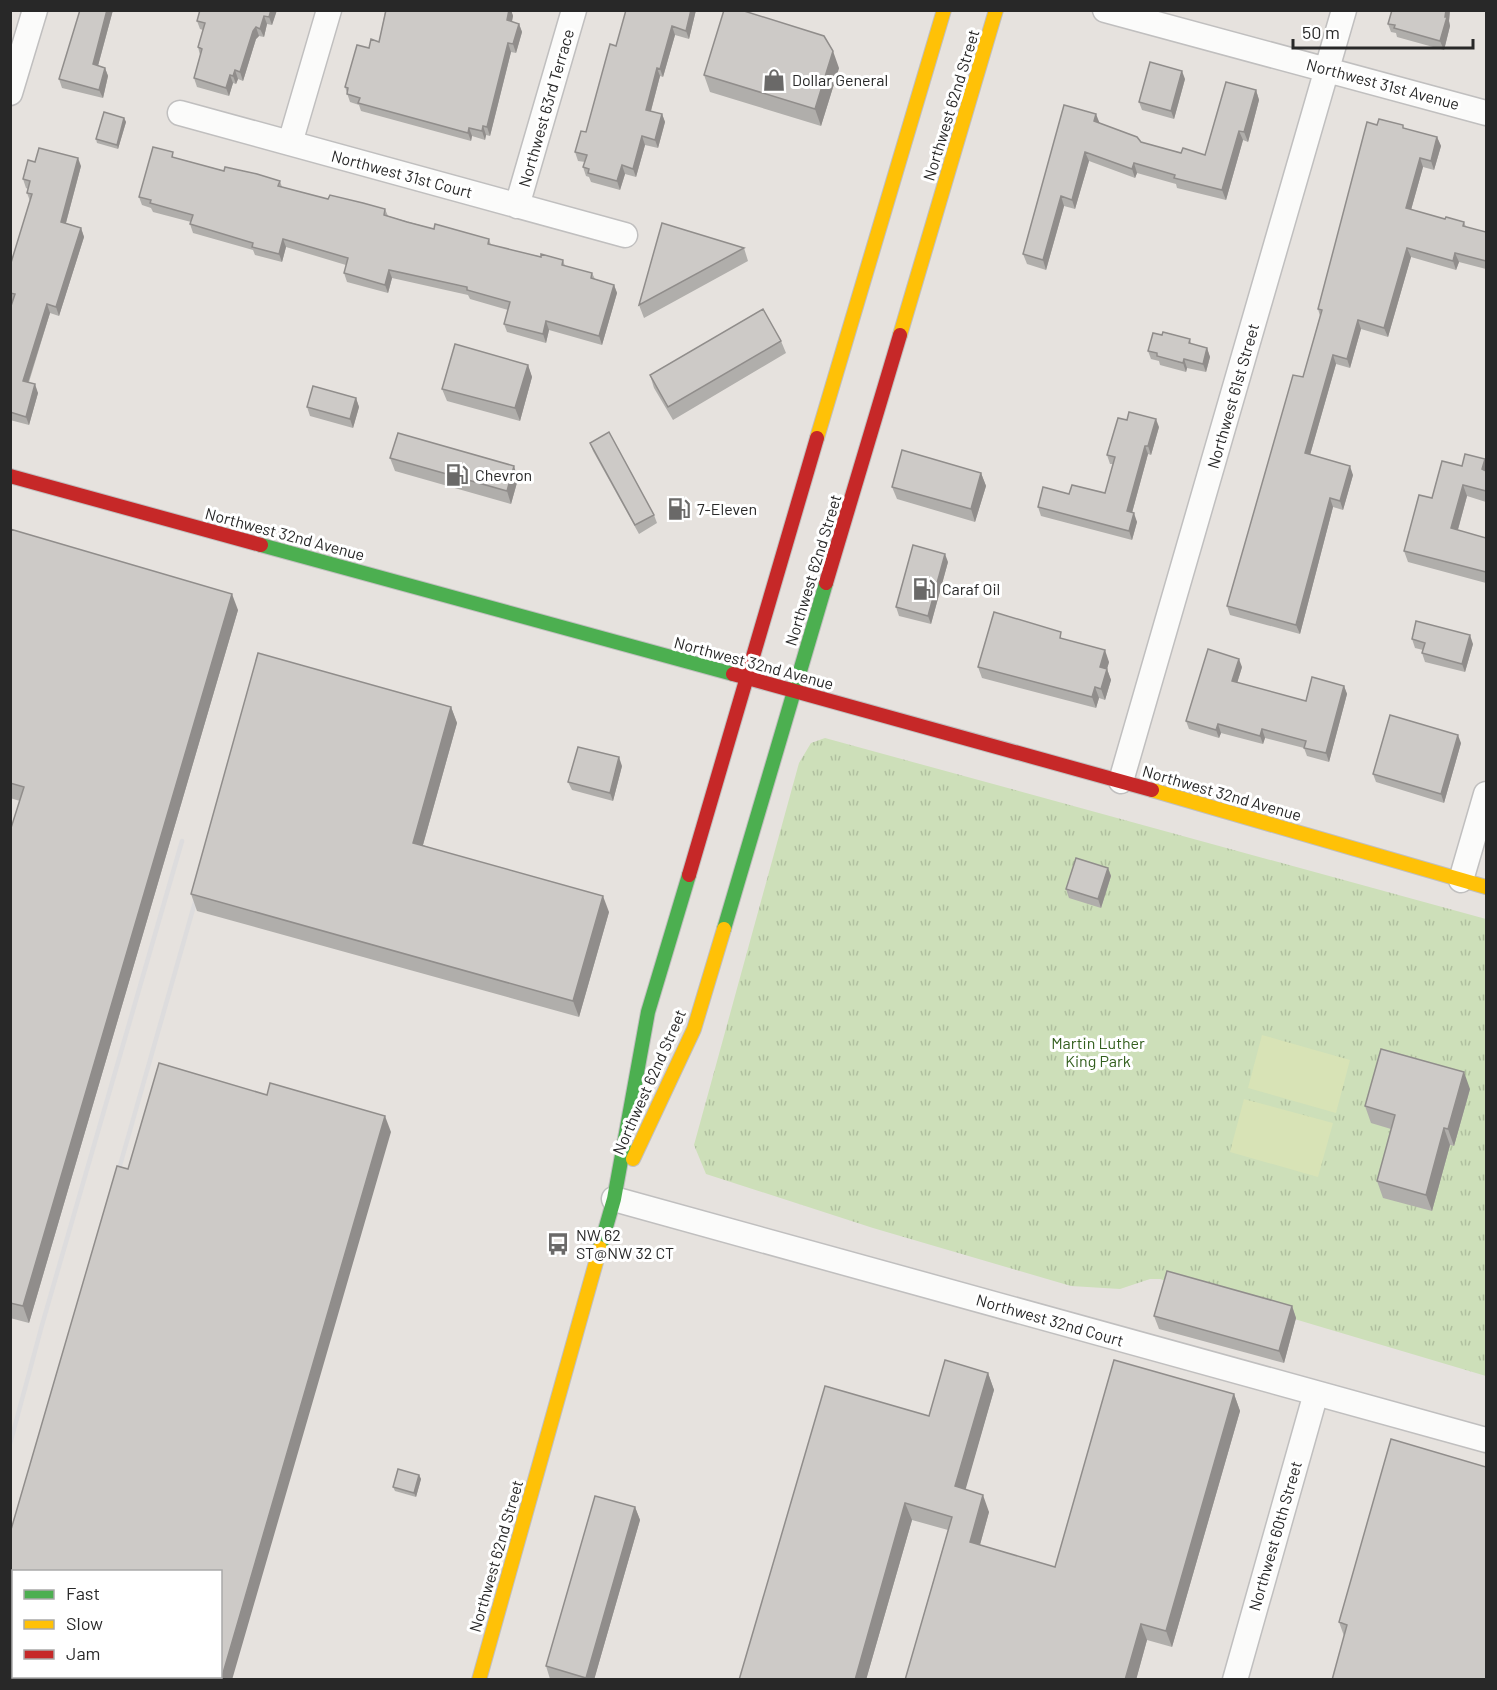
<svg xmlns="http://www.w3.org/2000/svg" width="1497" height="1690" viewBox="0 0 1497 1690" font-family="Barlow,sans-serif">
	<defs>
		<pattern id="grass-tufts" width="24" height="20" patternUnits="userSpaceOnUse" patternTransform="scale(1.5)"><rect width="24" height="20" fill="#cddfb9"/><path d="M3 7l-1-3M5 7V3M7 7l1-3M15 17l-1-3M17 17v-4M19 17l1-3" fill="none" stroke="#b0bf9f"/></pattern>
	</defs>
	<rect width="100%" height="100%" fill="#e6e2de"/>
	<path fill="url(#grass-tufts)" d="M825,738l661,181v457l-326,-97h-10l-30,10 -49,-3 -198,-58 -167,-54 -12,-29 105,-382 12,-20z"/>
	<path fill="#d8e3b6" d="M1262,1035l88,25 -14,53 -88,-25z
		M1244,1099l89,24 -15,54 -88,-25z"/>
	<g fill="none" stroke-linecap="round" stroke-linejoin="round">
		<g stroke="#c0bfbf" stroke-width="27">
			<path id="street" d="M1105,10l381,103
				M10,93l25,-83
				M180,113l445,122
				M290,143l39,-133
				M517,206l57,-196
				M1121,781l223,-771
				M1461,880l25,-86
				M614,1199l872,241
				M1235,1680l81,-287"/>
		</g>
		<g stroke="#c0bfbf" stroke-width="16">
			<path id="fast" d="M261,545l472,129
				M724,929l102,-346
				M600,1248l14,-49 34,-187 41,-137"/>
		</g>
		<g stroke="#c0bfbf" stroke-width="16">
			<path id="slow" d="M900,335l96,-325
				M817,438l127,-428
				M1152,790l334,97
				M633,1159l61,-130 30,-100
				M479,1680l121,-432"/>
		</g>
		<g stroke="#c0bfbf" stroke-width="16">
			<path id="jam" d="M10,476l251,69
				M826,583l74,-248
				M733,674l419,116
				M689,875l128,-437"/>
		</g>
		<use href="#street" stroke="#fbfbfa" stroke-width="24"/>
		<use href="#fast" stroke="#4caf50" stroke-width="14"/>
		<use href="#slow" stroke="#ffc107" stroke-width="14"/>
		<use href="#jam" stroke="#c62828" stroke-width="14"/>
		<path stroke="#dddcdd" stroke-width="4.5" d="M115,1183l84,-295
			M10,1444l32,-119 140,-484"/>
	</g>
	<path fill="#b0aeab" d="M113,10l-15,56 7,2 3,8 -5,22 -41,-10 -3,-9z
		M277,10l-5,15 -5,-1 -3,13 -5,-1 -3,3 -13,42 -5,-2 -2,5 -3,-1 -4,13 -32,-9 -3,-9 6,-23 -2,-8 5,-17 -3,-1 -3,-8z
		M384,10h127l2,6 -1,6 7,2 3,8 -6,21 -5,-1 -21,84 -4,-1 -1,5 -13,-4 -1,5 -110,-30 -2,-6 -9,-3 -5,-15 24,-39 10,-6 6,-30z
		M626,10h70l-7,29 -14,-4 -12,42 -3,-1 -9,35 11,3 3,8 -7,26 -13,-3 -9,32 -11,-3 -5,16 -29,-8 -2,-5 -3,-1 -3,-9 2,-5 -7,-1 -3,-9 11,-20 34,-99z
		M1392,10h58l-1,11 1,5 -6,24 -47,-13 -1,-4 -5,-1 -3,-8z
		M839,68l-18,58 -111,-34 -6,-17z
		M1185,79l-11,40 -32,-9 -3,-8z
		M1256,90l3,10 -11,42 -5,-2 -17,60 -49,-12 -1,-4 -39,-11 -2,5 -46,-17 -14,48 -11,-3 -18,64 -19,-6 -4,-10 77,-131 41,19 40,11 24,2z
		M124,118l2,4 -8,27 -21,-6 -1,-4z
		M1377,125l27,4 33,8 4,9 -7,24 -11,-3 -12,43 34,9 19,3 2,5 20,5v37l-27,-7 -3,8 -45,-13 -23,80 -27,-8 -11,39 -14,-4 -26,91 43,20 -10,35 -10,-3 -33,127 -70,-19 -3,-9 76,-229 17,-61 -2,-7z
		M176,158l48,13 56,10 2,6 46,12 57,10 3,7 46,13 55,10 2,6 50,12 22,3 2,6 27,7 3,6 19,6 3,8 -15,52 -53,-15 -3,13 -39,-11 -3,-8 4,-14 -38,-11 -2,-4 -76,-17 -4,15 -41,-11 -3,-9 2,-8 -60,-18 -4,15 -27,-7 -2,-5 -60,-17 -3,-9 1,-2 -38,-10 -2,-4 -9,-3 -3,-8z
		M35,162l46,4 -15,57 15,5 3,9 -25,79 -9,-3 -21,69 9,11 -9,32 -19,-5v-111l3,-8 -3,-1v-34l20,-65 -3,-8 1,-4 -2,-1 -3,-9z
		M744,248l4,13 -104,57 -5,-13z
		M1190,339l1,5 16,4 3,9 -4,15 -19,-4 -1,4 -26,-7 -1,-4 -8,-2 -3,-8z
		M781,341l5,12 -113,67 -19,-32 -4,-13z
		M528,365l4,12 -12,44 -73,-20 -5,-12z
		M356,398l3,9 -6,21 -43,-12 -3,-9z
		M1159,427l-8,28 -3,-1 -16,59 5,9 -5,18 -91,-24 -3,-9 31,-13 36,-1 8,-29h-3l-3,-9z
		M590,443l64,72 3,8 -18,11 -46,-83z
		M390,458l128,21 -7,25 -116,-33z
		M1485,459l1,4v39l-19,-6 -9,34 28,8v45l-78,-21 -4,-11 28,-53 30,-32z
		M981,473l5,13 -11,36 -78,-23 -5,-12z
		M10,529l228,81 -209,713 -19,-5v-487l10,-30 -10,-3z
		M948,562l-17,62 -32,-8 -3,-9z
		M1064,639l45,23 -2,7 4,11 -6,20 -6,-2 -3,10 -114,-30 -4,-11z
		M1412,639l61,5 -8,28 -40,-10 -3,-9 1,-3 -8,-2z
		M1242,667l-5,16 69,18 38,-15 3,8 -18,68 -22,-6 -3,-8 -39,-10 -2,6 -42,-11 -2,5 -30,-9 -3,-8z
		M451,707l6,16 -34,122 186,67 -30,105 -382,-106 -6,-17z
		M1461,743l-17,60 -68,-21 -3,-8z
		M622,766l-9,35 -41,-11 -4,-8z
		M1108,868l3,8 -10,32 -32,-10 -3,-9z
		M1470,1089l-16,57 -4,-1 -18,66 -49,-13 -6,-17 14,-52 -20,-6 -6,-17z
		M1292,1306l4,12 -12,45 -125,-34 -5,-13z
		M988,1373l6,17 -29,99 24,23 -9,33 75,22 179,-173 6,17 -68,236 -25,-7 -11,40h-231l43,-150 -36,-10 -46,160h-127l190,-264z
		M1486,1467l-142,169 -5,-14z
		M419,1475l2,4 -5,18 -21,-6 -2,-4z
		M635,1507l5,13 -46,160h-41l-3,-1 -4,-13z"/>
	<path fill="#908d8b" d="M107,10h6l-17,63 -3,-9z
		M271,10h6l-5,15 -3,-8z
		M507,10h4l2,6 -3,13 -3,-9z
		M691,10h5l-7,29 -3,-8z
		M1446,10h4l-1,11 1,5 -6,24 -4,-9z
		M264,16l3,8 -3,13 -4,-8z
		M519,24l3,8 -6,21 -3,-9z
		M672,26l3,9 -12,42 -3,-8z
		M256,27l3,9 -3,3 -13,42 -3,-9 13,-41z
		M508,43l3,9 -21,84 -3,-9z
		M833,51l6,17 -18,58 -6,-17z
		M105,68l3,8 -5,22 -4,-8z
		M657,68l3,8 -11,42 -3,-8z
		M235,70l3,9 -2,5 -3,-8z
		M1182,71l3,8 -11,40 -3,-8z
		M230,75l3,8 -4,13 -3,-8z
		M1256,90l3,10 -11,42 -4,-10z
		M662,114l3,8 -7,26 -3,-8z
		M1096,114l4,10 -6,-3z
		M124,118l2,4 -8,27 -1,-4z
		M483,126l3,9 -1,5 -3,-9z
		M469,128l3,8 -1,5 -3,-8z
		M1239,131l4,9 -17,60 -4,-10z
		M642,136l3,9 -9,32 -3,-8z
		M1437,137l4,9 -7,24 -3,-9z
		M1085,152l4,9 -14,48 -3,-9z
		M78,158l3,8 -17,64 -3,-8z
		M1420,158l3,9 -14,50 -3,-9z
		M1134,163l3,10 -2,5 -3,-9z
		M622,165l3,9 -5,16 -3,-9z
		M1061,196l3,10 -18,64 -3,-10z
		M81,228l3,9 -25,79 -3,-9z
		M283,239l3,8 -4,15 -3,-8z
		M1407,248l4,9 -23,80 -4,-9z
		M1455,253l4,9 -3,8 -3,-9z
		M389,270l3,8 -4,15 -3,-8z
		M614,285l3,8 -15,52 -3,-9z
		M47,304l3,9 -24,76 -3,-8z
		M1358,320l3,9 -11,39 -3,-9z
		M546,321l3,9 -3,13 -3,-9z
		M1207,348l3,9 -4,15 -3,-8z
		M1333,355l3,9 -28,98 -3,-9z
		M1184,359l3,9 -1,4 -3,-9z
		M528,365l4,12 -12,44 -5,-13z
		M35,384l3,9 -9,32 -3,-8z
		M356,398l3,9 -6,21 -3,-9z
		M1156,419l3,8 -8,28 -3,-9z
		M1145,446l3,8 -18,66 -3,-9z
		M1485,459l1,4v17l-4,-11z
		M514,466l4,13 -7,25 -4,-13z
		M1350,466l3,9 -10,35 -3,-9z
		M981,473l5,13 -11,36 -4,-13z
		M1463,485l4,11 -12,44 -4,-12z
		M1330,498l3,9 -33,127 -4,-9z
		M1134,513l3,9 -5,18 -3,-9z
		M945,554l3,8 -17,62 -3,-8z
		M232,594l6,16 -209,713 -6,-17z
		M1470,635l3,9 -8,28 -3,-8z
		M1105,650l4,12 -2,7 4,11 -6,20 -4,-11 -1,-22z
		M1239,659l3,8 -7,23 -3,-9z
		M1344,686l3,8 -18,68 -3,-9z
		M1095,687l4,11 -3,10 -4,-11z
		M451,707l6,16 -38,136 -6,-16z
		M1218,724l3,9 -2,5 -3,-8z
		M1262,729l3,9 -2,6 -3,-8z
		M1458,735l3,8 -17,60 -3,-9z
		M619,757l3,9 -9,35 -3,-8z
		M1108,868l3,8 -10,32 -3,-9z
		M603,896l6,16 -30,105 -6,-16z
		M1464,1072l6,17 -16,57 -6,-17z
		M385,1116l6,16 -159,548h-11z
		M1444,1128l6,17 -18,66 -6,-16z
		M1292,1306l4,12 -12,45 -5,-12z
		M988,1373l6,17 -32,112 -7,-16z
		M1234,1394l6,17 -68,236 -6,-16z
		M419,1475l2,4 -5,18 -2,-4z
		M983,1495l6,17 -13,47 -6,-17z
		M905,1503l7,17 -46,160h-11z
		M635,1507l5,13 -46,160h-7l-1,-2z
		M1141,1624l6,16 -11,40h-11z"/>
	<path fill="#cdcac7" stroke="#908d8b" stroke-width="1.5" fill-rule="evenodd" d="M80,10h27l-14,54 12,4 -6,22 -40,-11z
		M200,10h71l-2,7 -5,-1 -4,13 -4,-2 -3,4 -13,41 -5,-2 -2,6 -3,-1 -4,13 -32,-10 8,-29 -4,-2 7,-24 -8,-2z
		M386,10h123l-2,10 12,4 -6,20 -5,-1 -21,84 -4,-1 -1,5 -13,-3 -1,5 -110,-30 2,-5 -13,-4 1,-6 -3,-1 12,-42 12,3 2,-9 8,3z
		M626,10h65l-5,21 -14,-5 -12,43 -3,-1 -11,42 16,4 -7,26 -13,-4 -9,33 -11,-4 -5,16 -29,-8 1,-4 -6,-2 4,-12 -12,-3 6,-21 5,1 24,-88 6,2z
		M724,10h17l83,26 9,15 -18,58 -111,-34z
		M1392,10h54l-1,7h2l-7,24 -46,-13 1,-3 -7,-1z
		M1150,62l32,9 -11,40 -32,-9z
		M1226,82l30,8 -12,42 -5,-1 -17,59 -48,-12 1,-3 -41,-12 -2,6 -47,-17 -13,48 -11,-4 -18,64 -20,-6 41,-149 32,9 -2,7 43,16 4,5 40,11 2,-5 22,7z
		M104,112l20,6 -7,27 -21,-6z
		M1379,119l24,6v3l34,9 -6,24 -11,-3 -14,50 39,11 1,-2 18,5 -1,4 23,6v29l-31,-8 -2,8 -46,-13 -23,80 -26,-8 -11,39 -14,-4 -28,98 45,13 -10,35 -10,-3 -34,127 -69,-19 66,-231 10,2 19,-67 -4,-1 49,-187 10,3z
		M153,147l20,5 -1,5 52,14 1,-4 32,7 23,7 -2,5 50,13 2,-4 33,8 22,6 -1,6 23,7 27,7 1,-5 54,15 -1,5 53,13v-3l22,6 -1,5 30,8 -1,5 23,7 -15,51 -53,-15 -3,13 -39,-10 6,-22 -43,-12v-3l-78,-17 -4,15 -41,-12 4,-15 -65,-19 -4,15 -27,-7 1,-4 -63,-19 3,-9 -43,-12 1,-3 -12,-3z
		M39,148l39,10 -17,64 20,6 -25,79 -9,-3 -24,77 12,3 -9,33 -16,-5v-103l5,-15 -5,-1v-27l22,-72 -5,-1 3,-12 -7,-2 5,-19 7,2z
		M662,223l82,25 -105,57z
		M763,309l18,32 -113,66 -18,-32z
		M1163,332l27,7 -1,4 18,5 -4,16 -19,-5 -1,4 -26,-7v-3l-9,-2 5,-18 9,2z
		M455,344l73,21 -13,43 -73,-19z
		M313,386l43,12 -6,21 -43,-12z
		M1129,412l27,7 -8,27h-3l-18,65 7,2 -5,18 -91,-24 5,-20 26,7 3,-9 33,8 10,-36 -8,-2 11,-37 9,2z
		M609,432l45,83 -19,10 -45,-82z
		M398,433l116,33 -7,25 -117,-33z
		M902,450l79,23 -10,36 -79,-22z
		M1465,454l20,5 -3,10 4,2v20l-23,-6 -12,43 35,10v34l-82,-21 15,-56 13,3 10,-37 20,5z
		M10,529l222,65 -209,712 -13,-3v-472l14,-44 -14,-4z
		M913,545l32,9 -17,62 -32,-9z
		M994,612l67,20 -1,6 45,12 -5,17 7,2 -6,20 -6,-2 -3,10 -114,-30z
		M1416,621l54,14 -8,29 -40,-11 3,-10 -13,-4z
		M1208,649l31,10 -7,22 74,20 6,-24 32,9 -18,67 -22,-5 2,-7 -44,-12 -2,7 -42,-12 -2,6 -30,-9z
		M258,653l193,54 -38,136 190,53 -30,105 -382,-107z
		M1390,715l68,20 -17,59 -68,-20z
		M578,747l41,10 -9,36 -42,-11z
		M1076,858l32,10 -10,31 -32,-10z
		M1381,1049l83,23 -16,57 -4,-1 -18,67 -49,-14 18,-66 -30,-9z
		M159,1063l108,32 3,-12 115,33 -164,564h-211v-147l107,-367 11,3zM14,1572h206v105h-206z
		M1167,1271l125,35 -13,45 -125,-35z
		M945,1360l43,13 -33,113 28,9 -13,47 85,25 59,-207 120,34 -68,237 -25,-7 -16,56h-220l47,-163 -47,-14 -50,177h-116l86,-294 104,30z
		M1391,1439l95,28v213h-154l15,-55 -8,-3z
		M398,1469l21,6 -5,18 -21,-6z
		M595,1496l40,11 -49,171 -40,-12z"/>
	<defs>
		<g id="shop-bare" transform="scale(1.8)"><path d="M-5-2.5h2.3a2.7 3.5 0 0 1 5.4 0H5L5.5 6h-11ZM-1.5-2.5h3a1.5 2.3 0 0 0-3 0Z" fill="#6a6968" stroke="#fff" stroke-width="2.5" paint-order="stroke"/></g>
		<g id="fuel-bare" transform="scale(1.8)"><path d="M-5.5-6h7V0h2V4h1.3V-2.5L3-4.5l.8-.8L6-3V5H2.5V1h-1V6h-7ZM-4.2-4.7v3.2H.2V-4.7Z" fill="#6a6968" stroke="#fff" stroke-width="2.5" paint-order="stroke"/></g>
		<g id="bus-bare" transform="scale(1.8)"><path d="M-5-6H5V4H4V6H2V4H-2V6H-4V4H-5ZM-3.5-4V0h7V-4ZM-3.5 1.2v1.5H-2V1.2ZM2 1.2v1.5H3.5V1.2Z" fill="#6a6968" stroke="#fff" stroke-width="2.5" paint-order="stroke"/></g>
	</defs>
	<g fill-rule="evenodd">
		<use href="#shop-bare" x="774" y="80"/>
		<use href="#fuel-bare" x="457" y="475"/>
		<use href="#fuel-bare" x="679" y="509"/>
		<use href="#fuel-bare" x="924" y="589"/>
		<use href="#bus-bare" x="558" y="1244"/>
	</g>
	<g text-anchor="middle" stroke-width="6" stroke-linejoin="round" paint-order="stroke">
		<g font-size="16" fill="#282828" stroke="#fff" text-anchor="start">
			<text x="792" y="86">Dollar General</text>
			<text x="475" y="481">Chevron</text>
			<text x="697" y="515">7-Eleven</text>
			<text x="942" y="595">Caraf Oil</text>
			<text x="576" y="1241">NW 62<tspan x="576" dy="18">ST@NW 32 CT</tspan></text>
		</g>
		<g font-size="16" fill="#282828" stroke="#fff">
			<text transform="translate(1383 84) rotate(15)" y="6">Northwest 31st Avenue</text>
			<text transform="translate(951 105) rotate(-73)" y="6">Northwest 62nd Street</text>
			<text transform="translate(546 108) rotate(-74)" y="6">Northwest 63rd Terrace</text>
			<text transform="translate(402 174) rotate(15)" y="6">Northwest 31st Court</text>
			<text transform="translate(1233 396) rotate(-74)" y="6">Northwest 61st Street</text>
			<text transform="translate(285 534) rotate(15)" y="6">Northwest 32nd Avenue</text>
			<text transform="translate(813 570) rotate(-73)" y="6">Northwest 62nd Street</text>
			<text transform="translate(754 663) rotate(15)" y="6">Northwest 32nd Avenue</text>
			<text transform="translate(1222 793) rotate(16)" y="6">Northwest 32nd Avenue</text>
			<text transform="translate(649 1082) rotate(-66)" y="6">Northwest 62nd Street</text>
			<text transform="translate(1050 1320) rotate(16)" y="6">Northwest 32nd Court</text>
			<text transform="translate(1275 1536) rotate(-74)" y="6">Northwest 60th Street</text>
			<text transform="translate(496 1556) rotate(-74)" y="6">Northwest 62nd Street</text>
		</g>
		<g font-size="16" fill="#335f1e" stroke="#fff">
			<text x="1098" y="1049">Martin Luther<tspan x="1098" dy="18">King Park</tspan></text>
		</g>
	</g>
	<rect width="1497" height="1690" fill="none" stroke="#282828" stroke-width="24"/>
	<rect x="12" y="1570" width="210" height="108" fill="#ffffff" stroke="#a9a9a9" stroke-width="1.5"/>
	<rect x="24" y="1590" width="30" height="9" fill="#4caf50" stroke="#a9a9a9" stroke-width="1.5"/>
	<text x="66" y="1600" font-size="18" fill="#282828">Fast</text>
	<rect x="24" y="1620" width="30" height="9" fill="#ffc107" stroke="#a9a9a9" stroke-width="1.5"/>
	<text x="66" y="1630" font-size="18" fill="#282828">Slow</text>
	<rect x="24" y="1650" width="30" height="9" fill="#c62828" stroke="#a9a9a9" stroke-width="1.5"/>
	<text x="66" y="1660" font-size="18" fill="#282828">Jam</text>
	<path d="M1293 39v9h180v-9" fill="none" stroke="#282828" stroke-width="3"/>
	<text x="1302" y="39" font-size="18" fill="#282828" stroke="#ffffff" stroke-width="4.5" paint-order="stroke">50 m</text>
</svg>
